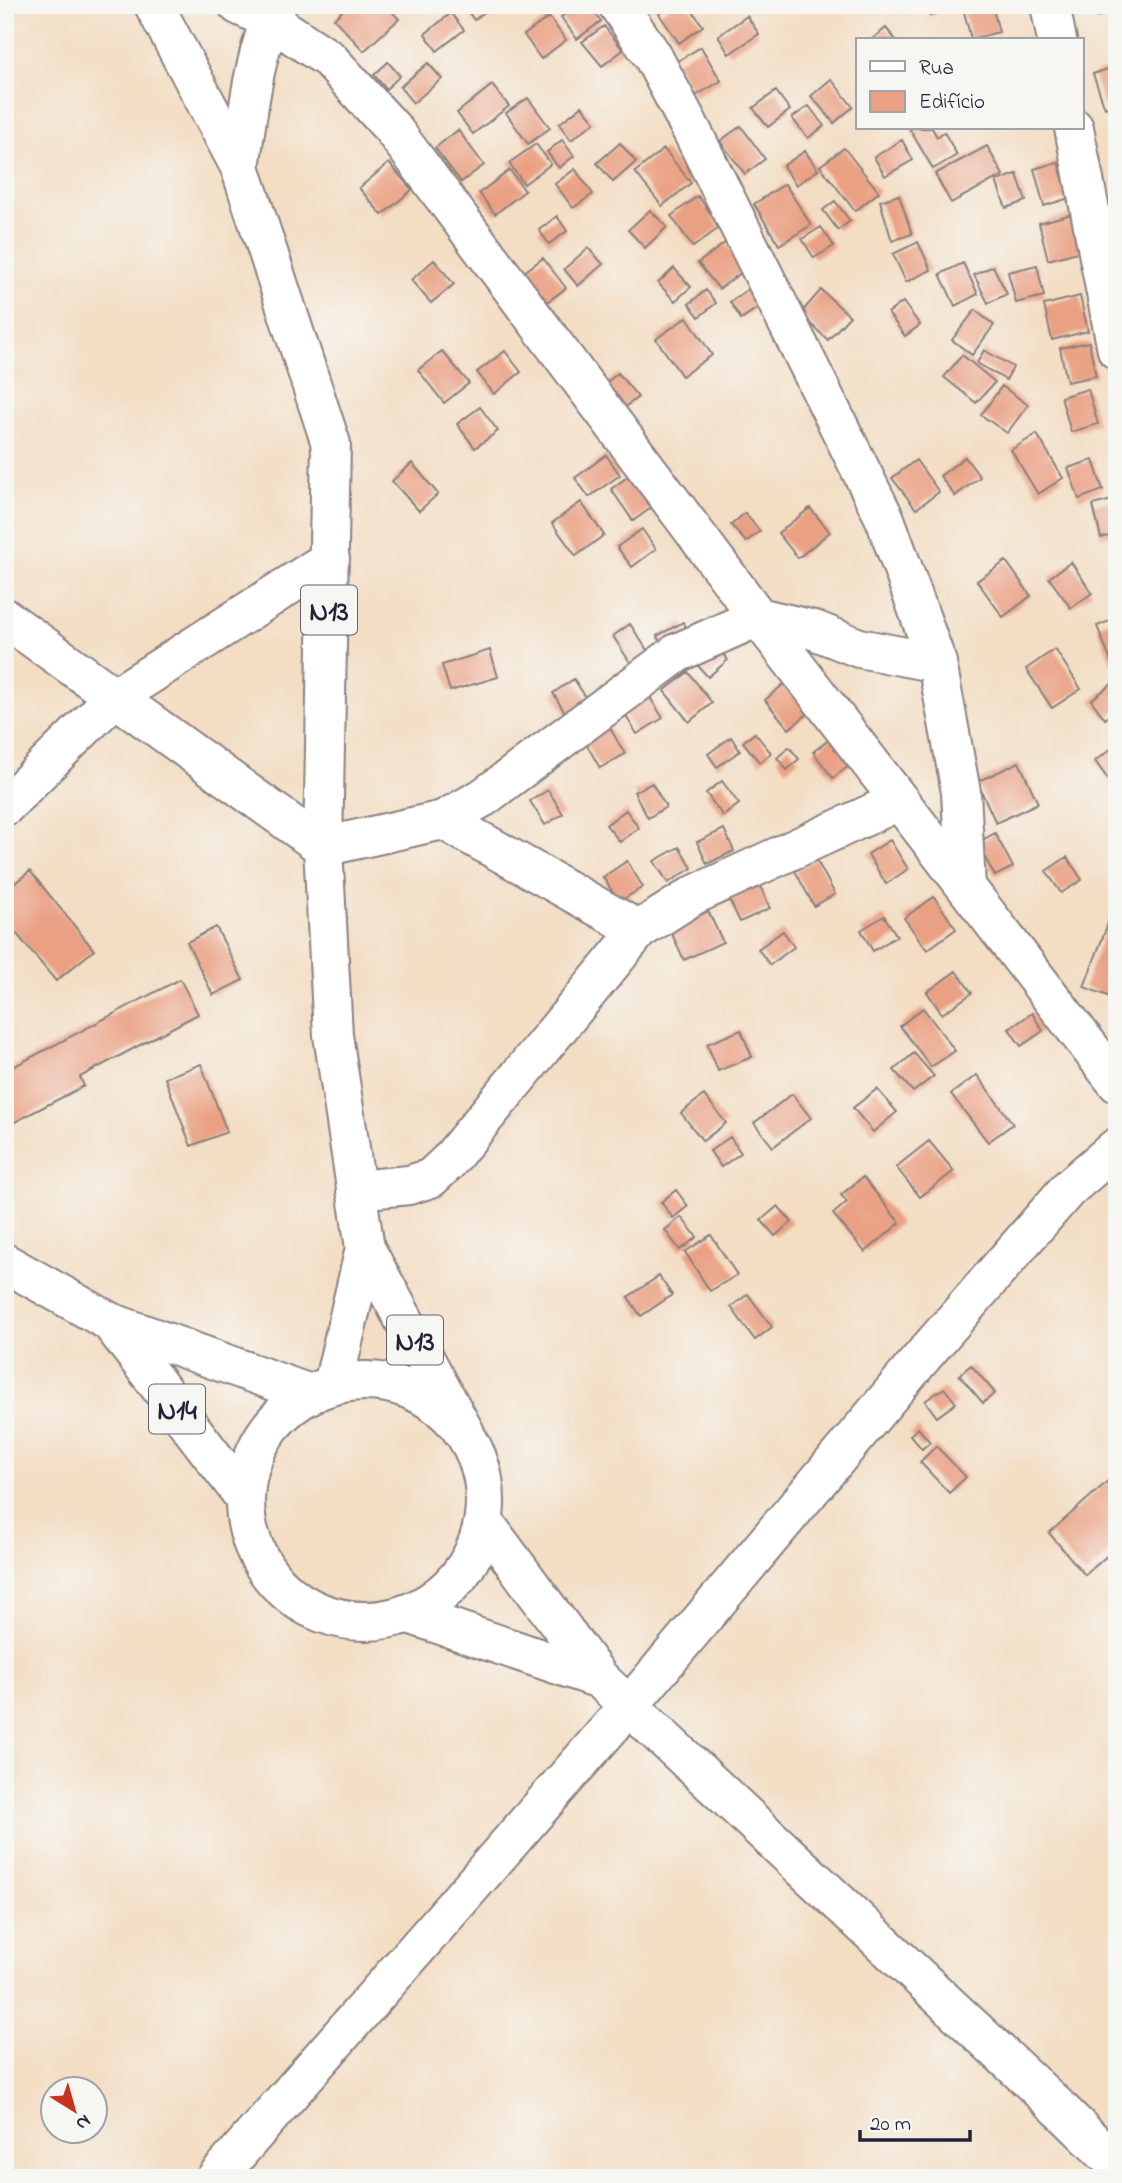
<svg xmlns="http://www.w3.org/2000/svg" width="1122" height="2183" viewBox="0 0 1122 2183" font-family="'Indie Flower',sans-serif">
	<rect width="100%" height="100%" fill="#f6f6f2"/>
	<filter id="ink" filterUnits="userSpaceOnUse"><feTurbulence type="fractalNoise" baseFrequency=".0143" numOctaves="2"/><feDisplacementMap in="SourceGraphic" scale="14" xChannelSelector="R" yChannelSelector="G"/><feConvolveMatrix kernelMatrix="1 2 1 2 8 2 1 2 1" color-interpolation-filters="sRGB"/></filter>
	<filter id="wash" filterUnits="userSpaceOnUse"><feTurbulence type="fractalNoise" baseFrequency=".00686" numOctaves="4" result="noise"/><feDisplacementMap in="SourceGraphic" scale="28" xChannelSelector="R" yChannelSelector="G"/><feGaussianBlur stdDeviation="1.57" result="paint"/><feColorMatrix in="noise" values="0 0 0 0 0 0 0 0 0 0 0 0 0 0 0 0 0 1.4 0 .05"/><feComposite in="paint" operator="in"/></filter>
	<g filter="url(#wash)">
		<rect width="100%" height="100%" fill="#f3ddc3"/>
		<g id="blocks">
			<path fill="#eaa083" d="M348,5h38l13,14 -35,32 -30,-32z
				M463,5h31l-20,15z
				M577,5h12l12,16 -24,18 -16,-22z
				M671,5h17l15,21 -24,17 -20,-29z
				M925,5h32l-27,11z
				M976,5h16l7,27 -28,7 -8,-31z
				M1093,5h20l2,6 -18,6z
				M451,13l13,17 -27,21 -12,-17z
				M747,16l12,18 -30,20 -11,-18z
				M549,17l17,23 -25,19 -17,-24z
				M604,26l19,24 -21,16 -20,-24z
				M886,28l10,12h-25z
				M701,47l20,34 -26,15 -19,-34z
				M388,62l12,14 -14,13 -12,-14z
				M428,63l14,16 -29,24 -13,-16z
				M1117,66v38l-12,4 -12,-34z
				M831,79l22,28 -19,16 -23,-27z
				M492,85l17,21 -36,28 -16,-21z
				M776,91l14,19 -22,17 -15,-19z
				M528,98l22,30 -22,16 -22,-31z
				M582,106l13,16 -24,18 -12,-16z
				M809,106l15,20 -16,12 -16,-20z
				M741,126l24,33 -20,15 -25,-33z
				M909,128h23l5,9 7,-5 13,23 -24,14z
				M458,130l26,35 -23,17 -26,-34z
				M562,140l12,16 -15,12 -12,-16z
				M902,140l11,20 -28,16 -11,-19z
				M620,143l16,19 -23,20 -16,-19z
				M536,144l15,20 -27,20 -15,-21z
				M987,146l16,29 -52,28 -16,-29z
				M844,148l35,44 -24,19 -35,-45z
				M664,149l27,34 -29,23 -27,-34z
				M805,151l13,19 -22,15 -13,-19z
				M1058,162l11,36 -25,8 -10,-37z
				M389,163l23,27 -30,25 -23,-27z
				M575,169l18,25 -20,14 -18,-24z
				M510,170l15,21 -30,23 -16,-21z
				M1017,174l9,27 -20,7 -10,-27z
				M785,184l26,41 -32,20 -25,-41z
				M899,195l13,39 -20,7 -12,-40z
				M698,196l22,31 -27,20 -22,-31z
				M835,201l15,20 -12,9 -15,-20z
				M650,210l17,17 -22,21 -17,-18z
				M1072,214l9,37 -33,9 -9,-37z
				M557,216l10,15 -18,13 -10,-14z
				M821,227l13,19 -20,12 -12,-19z
				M918,242l13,28 -25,12 -13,-28z
				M725,243l20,27 -26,19 -21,-26z
				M588,248l15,16 -25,22 -14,-17z
				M543,258l23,30 -20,15 -23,-30z
				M434,260l20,24 -23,19 -20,-23z
				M963,263l15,31 -23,12 -15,-32z
				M1037,265l7,31 -28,7 -8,-31z
				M993,266l14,28 -19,9 -14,-28z
				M674,268l17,19 -16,14 -17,-18z
				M751,287l12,17 -22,15 -11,-17z
				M706,290l10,13 -17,14 -10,-13z
				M821,290l29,26 -22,24 -28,-26z
				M1080,296l8,35 -36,9 -8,-35z
				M903,302l17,23 -15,11 -17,-23z
				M975,310l19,15 -22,30 -20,-15z
				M687,317l25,38 -30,21 -26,-37z
				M1089,342l7,34 -29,6 -7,-34z
				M984,350l29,17 -7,13 -29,-17z
				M442,351l27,32 -25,20 -26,-33z
				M505,351l16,21 -27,22 -17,-22z
				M962,355l33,27 -19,21 -32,-26z
				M618,373l20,24 -18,14 -19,-24z
				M1002,386l26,19 -21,28 -26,-18z
				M1088,389l10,35 -27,8 -10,-35z
				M480,407l18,24 -23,17 -18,-24z
				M1037,434l26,44 -25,16 -27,-44z
				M606,455l14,20 -31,22 -14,-19z
				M965,457l15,20 -25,19 -15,-20z
				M916,460l23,32 -23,17 -24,-31z
				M1093,460l10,30 -24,9 -11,-31z
				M412,463l26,31 -19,17 -27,-30z
				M637,470l22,32 -26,19 -22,-32z
				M1112,500l5,20v14l-16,4 -8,-33z
				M581,502l23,33 -28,21 -24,-33z
				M810,508l20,24 -32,26 -20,-25z
				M745,513l15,18 -14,11 -15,-17z
				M642,529l14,20 -24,18 -15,-20z
				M1006,561l25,35 -28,21 -26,-36z
				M1071,562l21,31 -21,15 -22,-30z
				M1117,618v44l-5,2 -15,-38z
				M683,622l8,16 -26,14 -8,-16z
				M630,624l19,29 -18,11 -18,-28z
				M711,641l17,19 -20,17 -16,-18z
				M1055,649l26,40 -29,19 -26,-39z
				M490,650l8,27 -48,14 -8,-26z
				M688,672l24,31 -23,19 -25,-31z
				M791,678l25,29 -27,22 -24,-29z
				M574,679l18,28 -22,14 -17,-28z
				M1117,680v30l-12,9 -14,-19z
				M649,696l14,22 -26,16 -13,-21z
				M606,721l19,33 -25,14 -19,-33z
				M755,733l16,20 -11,10 -17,-21z
				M835,735l20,26 -22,17 -20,-26z
				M731,737l9,14 -23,16 -9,-13z
				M1115,746l2,2v44l-22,-31z
				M789,747l10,12 -12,11 -10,-12z
				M1019,762l19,41 -42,20 -19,-41z
				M722,781l17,23 -16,12 -17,-23z
				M652,783l14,24 -18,11 -14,-26z
				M548,790l15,24 -18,11 -15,-24z
				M626,810l13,18 -19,14 -14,-17z
				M724,829l10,22 -27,13 -10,-22z
				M995,833l18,34 -18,9 -18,-33z
				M890,840l18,29 -22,15 -18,-30z
				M679,847l13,21 -24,15 -14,-22z
				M1067,857l15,23 -21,13 -15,-22z
				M816,859l19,35 -21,12 -19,-35z
				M627,861l16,26 -24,15 -16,-25z
				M30,871l64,79 -38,31 -51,-61v-29z
				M758,881l12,27 -30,14 -13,-27z
				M934,897l22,32 -29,21 -23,-32z
				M1115,905l2,1 -1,93 -32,-12z
				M708,911l15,31 -39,18 -14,-30z
				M884,916l13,20 -24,15 -12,-21z
				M216,927l27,53 -30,15 -26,-53z
				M783,931l11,16 -24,18 -12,-16z
				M956,971l16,22 -30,21 -15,-22z
				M180,979l18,35 -118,63 4,9 -79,41v-56z
				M923,1008l32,43 -24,16 -31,-41z
				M1032,1013l11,18 -22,15 -12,-17z
				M741,1030l11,27 -34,14 -11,-27z
				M914,1053l20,23 -21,16 -19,-22z
				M201,1064l26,68 -36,14 -26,-68z
				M977,1075l36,49 -25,18 -37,-48z
				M877,1089l20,23 -24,20 -20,-24z
				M792,1094l19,24 -38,29 -19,-24z
				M704,1095l22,28 -23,18 -22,-28z
				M730,1137l11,16 -20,14 -11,-16z
				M929,1141l25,30 -34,26 -24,-30z
				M863,1177l37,46 -35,29 -32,-38 14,-12 -6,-7z
				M676,1190l12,16 -15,12 -12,-16z
				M778,1206l14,16 -17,14 -14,-16z
				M681,1217l16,20 -17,13 -15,-20z
				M711,1235l26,40 -27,16 -25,-39z
				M659,1276l13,19 -31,21 -13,-19z
				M748,1294l24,33 -17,13 -24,-33z
				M971,1365l24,28 -12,10 -24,-28z
				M944,1388l12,15 -19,14 -12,-16z
				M918,1428l12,14 -8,7 -12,-14z
				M936,1446l30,31 -17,16 -29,-31z
				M1117,1473v74l-32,28 -36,-42z"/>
		</g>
	</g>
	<g filter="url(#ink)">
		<use href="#blocks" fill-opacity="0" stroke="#8a807f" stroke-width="2"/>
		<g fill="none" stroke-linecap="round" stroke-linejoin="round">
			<g stroke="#8a807f" stroke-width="42">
				<path id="minor" d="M238,5l32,15 59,39 63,69 366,489 359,466
					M618,5l34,50 42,80 191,384 52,144 24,129 5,95
					M1050,5l7,35
					M1074,128l43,222
					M240,167c8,-53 13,-113 37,-162
					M5,618l318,229 120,-27 196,110
					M5,806l110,-109 215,-138
					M443,820l41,-23 193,-144 81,-36 56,13 45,18 78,15
					M356,1190l53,-5 22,-7 18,-17 190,-231 55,-35 205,-94
					M216,2178l413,-472 295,-351 144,-166 49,-42"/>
			</g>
			<g stroke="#8a807f" stroke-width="42">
				<path id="secondary" d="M484,1522l116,157 461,431 56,55
					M409,1614l191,65"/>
			</g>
			<g stroke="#8a807f" stroke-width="42">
				<path id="primary" d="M154,5l86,162 91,277 -8,403 10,188 32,213 100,185
					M5,1263l105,59 200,72
					M110,1322l134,175
					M245 1501a120 120 0 1 1 240 0a120 120 0 1 1-240 0Z
					M333,1385l32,-137"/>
			</g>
			<use href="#minor" stroke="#fff" stroke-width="38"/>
			<use href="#secondary" stroke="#fff" stroke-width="38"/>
			<use href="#primary" stroke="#fff" stroke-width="38"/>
		</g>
	</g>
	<g text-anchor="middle" stroke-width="5" stroke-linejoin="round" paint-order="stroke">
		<g fill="#f6f6f2" stroke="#626272" stroke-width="2">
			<rect x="301" y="585.5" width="56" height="49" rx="5"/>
			<rect x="387" y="1315.5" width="56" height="49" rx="5"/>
			<rect x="149" y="1384.5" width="56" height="49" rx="5"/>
		</g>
		<g font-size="28" font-weight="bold" fill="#22223b">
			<text x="329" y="620">N13</text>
			<text x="415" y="1350">N13</text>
			<text x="177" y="1419">N14</text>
		</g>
	</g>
	<rect width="1122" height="2183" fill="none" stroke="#f6f6f2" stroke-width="28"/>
	<rect x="856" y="38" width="228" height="91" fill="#f6f6f2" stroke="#a1a1a9" stroke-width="2"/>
	<rect x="870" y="61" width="35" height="10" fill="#ffffff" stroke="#a1a1a9" stroke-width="2"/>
	<text x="919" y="74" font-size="21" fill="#22223b">Rua</text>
	<rect x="870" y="91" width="35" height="21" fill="#eaa083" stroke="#a1a1a9" stroke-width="2"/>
	<text x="919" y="108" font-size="21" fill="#22223b">Edifício</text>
	<g transform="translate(74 2110) rotate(143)"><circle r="33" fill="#f6f6f2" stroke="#a1a1a9" stroke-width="2"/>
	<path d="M0-5L12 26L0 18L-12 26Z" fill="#c8321e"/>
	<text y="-10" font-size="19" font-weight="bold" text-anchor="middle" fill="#22223b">N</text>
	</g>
	<path d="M860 2130v10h110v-10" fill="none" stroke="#22223b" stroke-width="3.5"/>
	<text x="870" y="2130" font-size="21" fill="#22223b" stroke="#f6f6f2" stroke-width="5" paint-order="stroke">20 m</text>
</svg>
